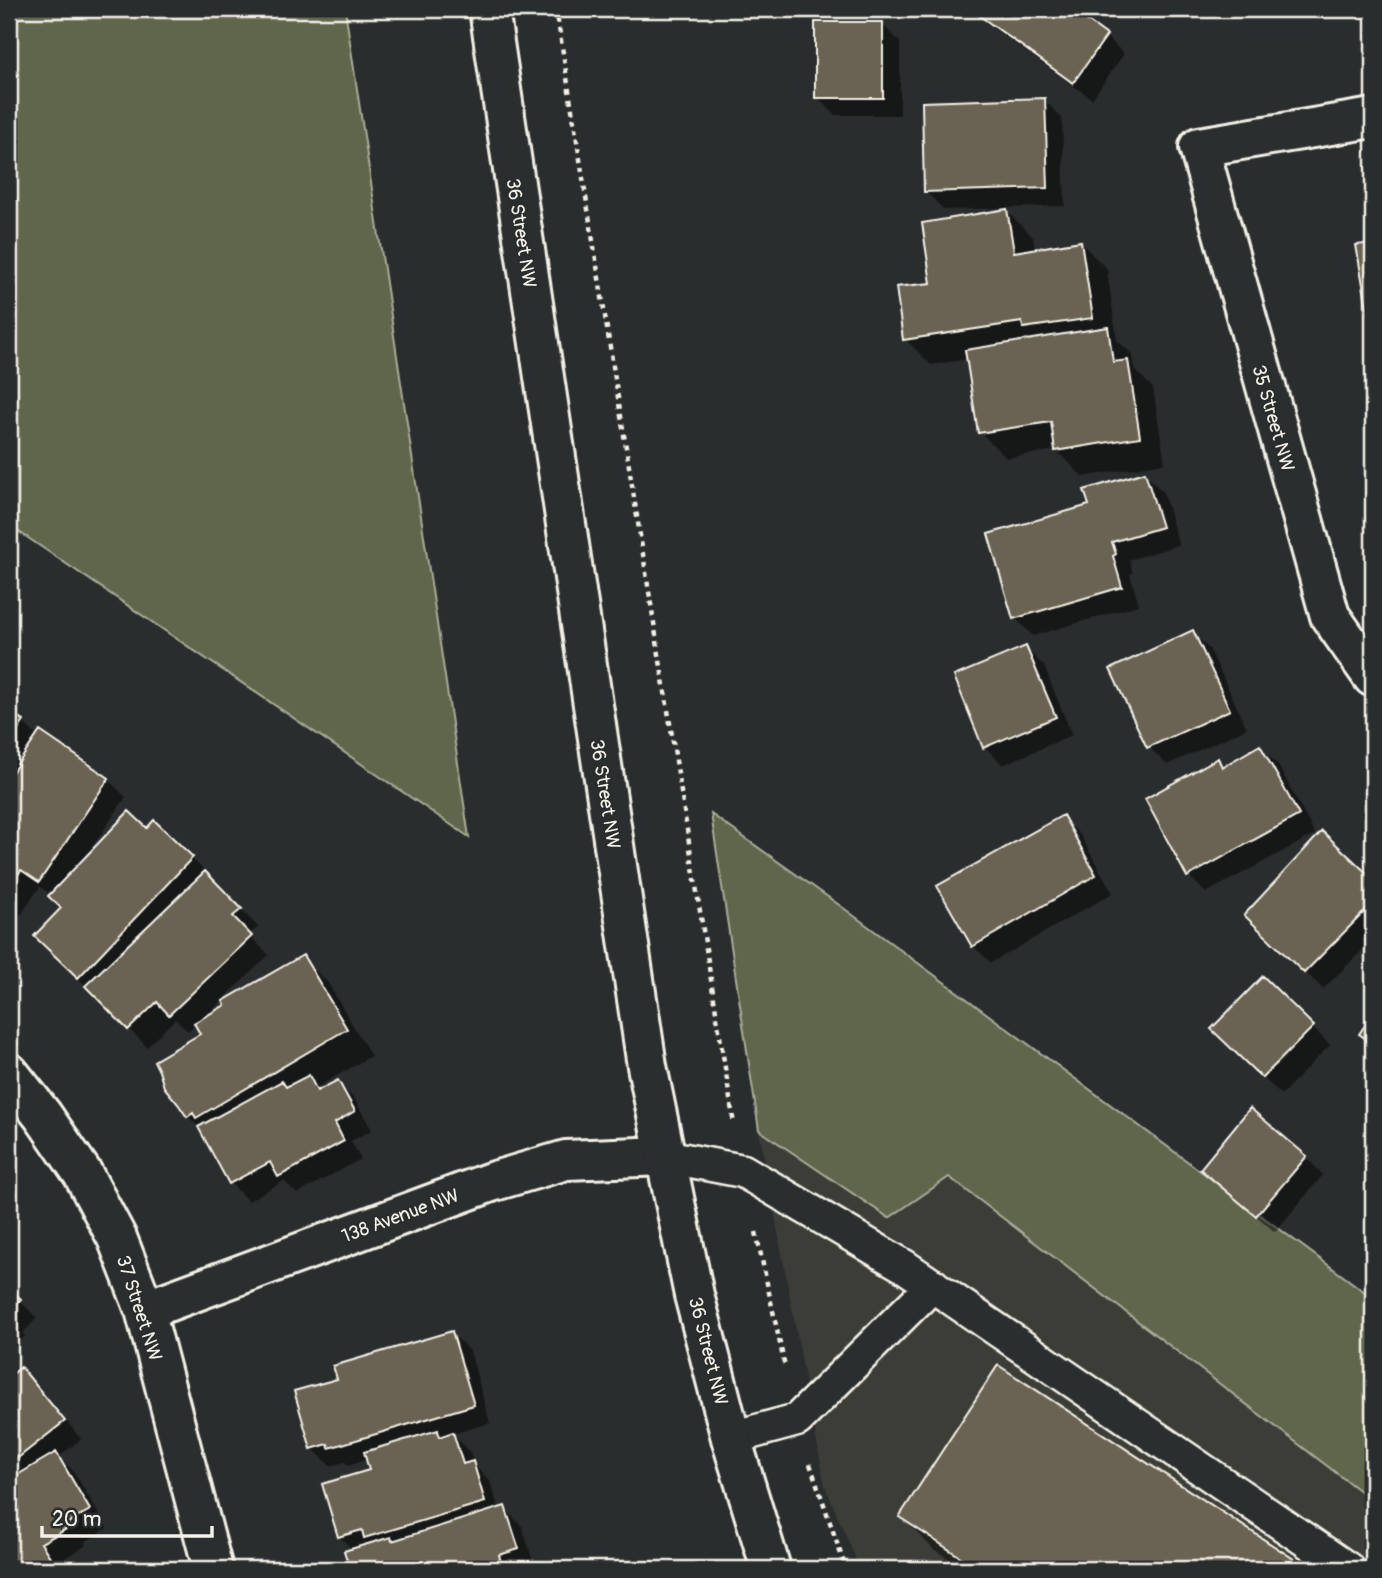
<svg xmlns="http://www.w3.org/2000/svg" width="1382" height="1578" viewBox="0 0 1382 1578" font-family="Pangolin,sans-serif">
	<rect width="100%" height="100%" fill="#2a2d2e"/>
	<filter id="ink" filterUnits="userSpaceOnUse"><feTurbulence type="fractalNoise" baseFrequency=".0143" numOctaves="2"/><feDisplacementMap in="SourceGraphic" scale="14" xChannelSelector="R" yChannelSelector="G"/><feConvolveMatrix kernelMatrix="1 2 1 2 8 2 1 2 1" color-interpolation-filters="sRGB"/></filter>
	<g filter="url(#ink)">
		<path fill="#3d3e39" d="M759,1130l130,88 60,-41 424,324v68h-513l-35,-83z"/>
		<path fill="#60664c" stroke="#aaac9a" stroke-width="2" d="M9,9h336l124,828 -460,-312z
			M711,814l131,93 531,391v203l-424,-324 -60,41 -130,-88z"/>
		<path fill="#0007" d="M971,9h119l-7,10 23,17 18,18 -32,45 -106,-76z
			M1160,9h58l-48,9z
			M1344,9h29v4l-6,1 -3,-2 -14,2z
			M882,24l18,18v73h-65l-18,-18z
			M1044,100l18,18 3,88 -121,4 -18,-18z
			M1007,211l26,26 2,13 46,-7 26,26 10,71 16,15 2,15 18,18 12,75 -82,14 -27,-27 -50,8 -26,-26 -11,-73 -38,6 -26,-26 28,-55z
			M1145,474l18,18 16,53 -50,15 4,13 -3,1 9,31 -106,31 -18,-18 76,-112z
			M1192,632l18,18 37,78 -80,37 -18,-18z
			M1026,648l18,18 28,69 -69,30 -18,-18z
			M9,713l14,9 15,15 2,-3 68,46 18,17 -37,55 1,2 58,-23 6,-9 56,54 48,51 -9,8 20,20 -67,65 100,-63 26,26 43,73 -53,31 4,4 16,-9 17,18 17,30 -21,11 10,18 -64,35 -13,-13 -36,20 -18,-18 -29,-53 -13,-14 14,-81 -6,-11 -8,7 -13,-12 -28,28 -93,-93 9,-46 -12,-13 -11,-8 -24,35 -7,-5z
			M1260,747l18,18 37,69 -109,59 -17,-17 28,-116 7,7z
			M1062,817l18,18 33,58 -122,70 -18,-17z
			M1322,833l51,49v58l-50,49 -59,-56z
			M1263,978l67,67 -49,50 -68,-66z
			M1306,1157l17,18 -48,57 -73,-63z
			M9,1290l28,28 -14,15 2,3 -16,17z
			M452,1333l18,18 20,72 -37,11 17,18 4,13 16,16 9,28 5,-1 18,18 13,41 -7,2h-176l-5,-16 6,-3 -14,-14 32,-65 -3,-12 -20,6 -3,-3 -15,4 -18,-18 27,-68z
			M998,1368l308,201h-341l-32,-20 -32,-33z
			M21,1369l18,18 42,52 -22,18 15,15 33,56 -22,14 2,3 -29,17 5,7h-54v-190z"/>
		<path fill="#6a6453" stroke="#f4f1e8" stroke-width="2" d="M970,9h101l36,26 -34,48z
			M815,22h68v76h-68z
			M1045,98l3,90 -124,4 -2,-90z
			M1007,209l7,43 67,-11 12,77 -70,10 -1,-6 -119,18 -7,-53 35,-4 -9,-60z
			M1373,243v75l-4,1 -13,-74z
			M1108,327l5,35 15,-2 12,77 -85,14 -4,-29 -73,11 -13,-83z
			M1145,472l17,55 -50,15 4,12 -3,2 9,31 -109,32 -25,-85 101,-29 -5,-15z
			M1193,630l37,80 -83,38 -37,-79z
			M1026,646l30,71 -73,31 -29,-72z
			M9,710l15,11 -15,23z
			M40,731l69,47 -70,104 -18,-12 -12,19v-112z
			M1260,745l39,70 -112,62 -42,-78 73,-41 4,9z
			M129,811l18,17 7,-8 39,37 -115,121 -44,-42 27,-28 -13,-12z
			M1063,815l33,60 -124,72 -35,-61z
			M1322,831l51,48v24l-69,70 -60,-58z
			M205,871l37,38 -9,7 19,20 -83,79 -12,-13 -29,28 -43,-44z
			M303,955l44,74 -151,89 -3,-5 -6,4 -9,-13 -14,-17 -5,-16 -5,-10 46,-27 -6,-11 31,-18 -2,-4z
			M1263,976l51,50 -52,52 -51,-49z
			M1373,1014v30l-14,-10z
			M309,1075l8,16 21,-11 17,31 -20,12 9,18 -66,36 -8,-15 -41,22 -31,-57 84,-46 4,6z
			M1250,1108l57,48 -51,60 -56,-47z
			M9,1288l12,11 -12,12z
			M452,1331l22,74 -145,43 -1,-4 -17,5 -17,-58 43,-12 -4,-13z
			M998,1365l311,204h-330l-80,-52z
			M21,1367l44,54 -56,44v-88z
			M438,1430l1,7 14,-5 10,32 10,-3 12,41 -121,36 -2,-8 -24,7 -16,-53 47,-14 -5,-18z
			M56,1452l34,58 -22,13 2,4 -29,16 9,14 -21,12h-20v-89z
			M505,1506l14,43 -20,6 3,10 -12,4h-140l-6,-18 47,-14 1,4z"/>
		<g fill="none" stroke-linecap="round" stroke-linejoin="round">
			<g stroke="#f4f1e8" stroke-width="37">
				<path id="service" d="M664,1156l79,15 161,95 444,303
					M731,1438l66,-18 136,-135"/>
			</g>
			<g stroke="#f4f1e8" stroke-width="44">
				<path id="minor" d="M1373,118l-174,29 131,469 43,61
					M9,1073l34,43 40,58 34,64 28,72 68,259
					M145,1310l346,-128 75,-22 98,-4"/>
			</g>
			<g stroke="#f4f1e8" stroke-width="44">
				<path id="tertiary" d="M489,9l158,1057 47,229 37,143 40,131"/>
			</g>
			<path stroke="#f4f1e8" stroke-width="4.5" stroke-dasharray="5 5" stroke-linecap="butt" d="M556,9l178,1115
				M756,1232l29,135
				M810,1464l36,105"/>
			<use href="#service" stroke="#2a2d2e" stroke-width="32"/>
			<use href="#minor" stroke="#2a2d2e" stroke-width="38"/>
			<use href="#tertiary" stroke="#2a2d2e" stroke-width="38"/>
		</g>
	</g>
	<g text-anchor="middle" stroke-width="5" stroke-linejoin="round" paint-order="stroke">
		<g font-size="19" fill="#f4f1e8" stroke="#2a2d2e">
			<text transform="translate(522 233) rotate(81)" y="7">36 Street NW</text>
			<text transform="translate(1274 418) rotate(74)" y="7">35 Street NW</text>
			<text transform="translate(606 794) rotate(81)" y="7">36 Street NW</text>
			<text transform="translate(400 1215) rotate(-20)" y="7">138 Avenue NW</text>
			<text transform="translate(140 1308) rotate(72)" y="7">37 Street NW</text>
			<text transform="translate(709 1351) rotate(76)" y="7">36 Street NW</text>
		</g>
	</g>
	<rect width="1382" height="1578" fill="none" stroke="#2a2d2e" stroke-width="35"/>
	<rect x="18" y="18" width="1347" height="1543" fill="none" stroke="#f4f1e8" stroke-width="2.5" filter="url(#ink)"/>
	<path d="M42 1526v10h170v-10" fill="none" stroke="#f4f1e8" stroke-width="3.5"/>
	<text x="52" y="1526" font-size="21" fill="#f4f1e8" stroke="#2a2d2e" stroke-width="5" paint-order="stroke">20 m</text>
</svg>
